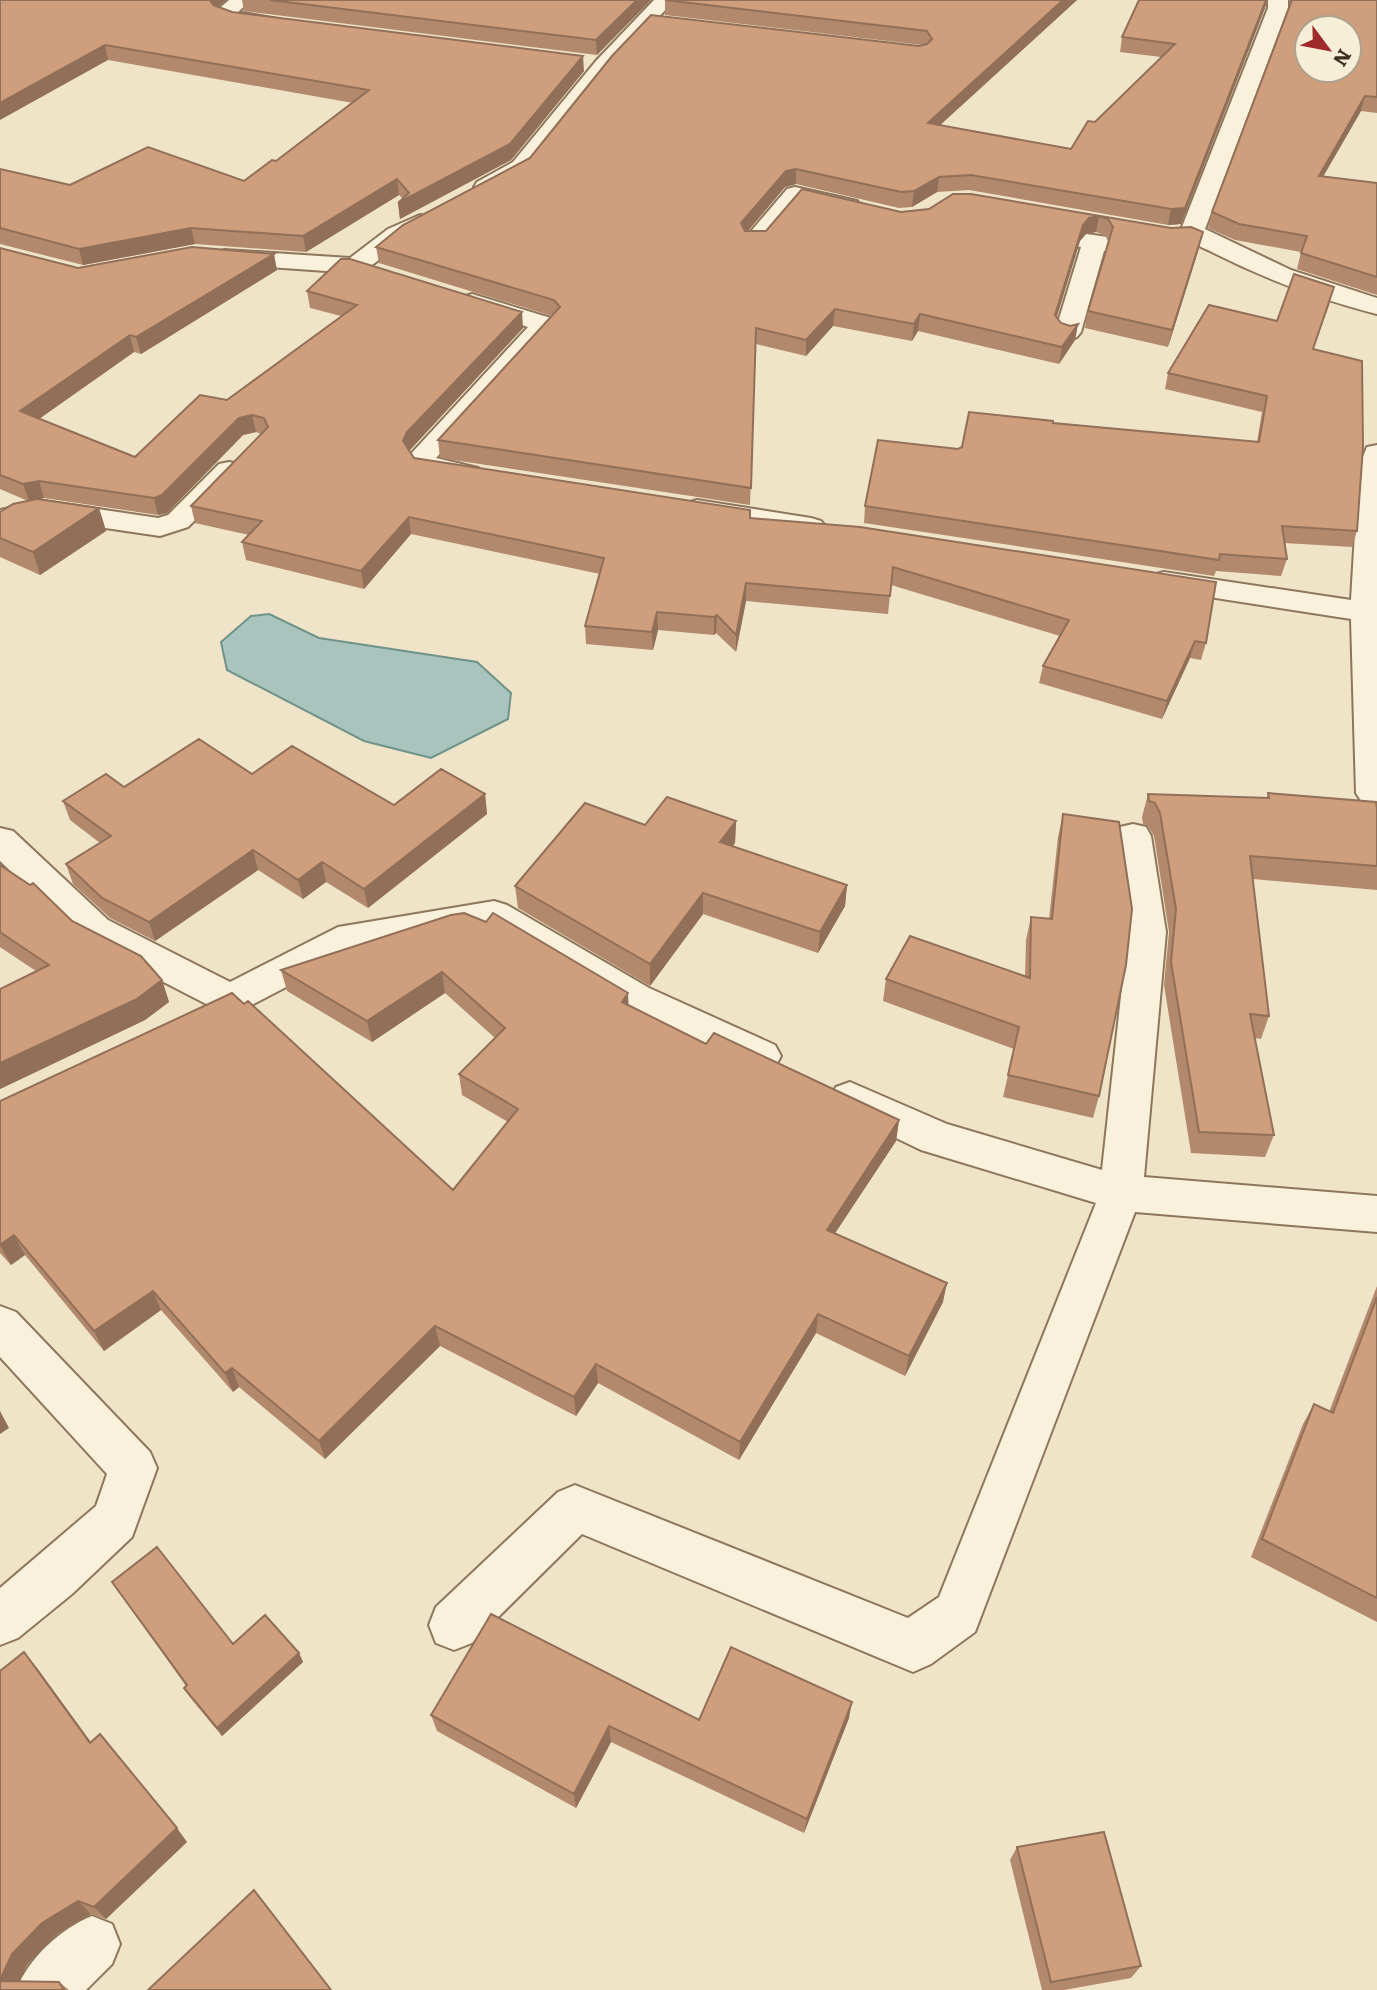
<svg xmlns="http://www.w3.org/2000/svg" width="1377" height="1990" viewBox="0 0 1377 1990" font-family="Literata,serif">
	<rect width="100%" height="100%" fill="#f0e4c8"/>
	<path fill="#a9c4bc" stroke="#6f938a" stroke-width="2" d="M269,614l50,24 158,24 34,31 -3,26 -77,39 -67,-17 -137,-71 -6,-28 30,-26z"/>
	<g fill="none" stroke-linecap="round" stroke-linejoin="round">
		<g stroke="#8d765c" stroke-width="4">
			<path id="minor" d="M229,0h22l-13,12 39,7 3,4c-10,11 -56,1 -66,-10z
				M654,0h21l-62,64 -84,108 -36,20h-16l-3,-5 3,-5 36,-20 83,-101z
				M1268,0h20v8l-83,221 86,41 86,28v16c-58,-15 -112,-35 -165,-62 -10,-5 -25,-10 -32,-20l88,-224z
				M795,187l62,14 4,5 -4,5 -8,2 -49,-11 -37,44h-16l-4,-5 4,-5 40,-47z
				M420,215l8,2 4,5c-6,8 -16,11 -24,15 -19,11 -33,31 -53,36l-130,-9 -9,-2 -3,-5 3,-5 9,-2 125,8 38,-29z
				M1028,226l131,18 8,2 4,5 -4,5 -8,2 -55,-7 -23,81 -4,5 -9,3 -9,-3 -4,-5 26,-85 -61,-9 -4,-5 4,-5z
				M472,294l82,25 4,5 -122,134 42,10 4,6 -4,6 -10,3 -51,-10 -9,-16 120,-130 -65,-20 -4,-5 4,-5z
				M1377,445v366l-12,-4 -9,-14 -5,-174 -187,-29 -11,-3 -4,-6 4,-6 11,-3 187,28 8,-134 8,-19z
				M229,462l10,2 4,6 -4,6 -51,51 -28,9 -116,-17 -44,9v-18l44,-9 114,17 10,-3 51,-51z
				M697,500l114,18 10,3 5,6 -5,6 -10,3 -124,-21 -5,-6 5,-6z
				M1133,824l13,3 5,9 15,96 -22,245 233,19v36l-242,-20 -160,420 -44,32 -18,8 -331,-138 -110,109 -18,7 -18,-7 -7,-18 7,-18 122,-115 17,-7 333,133 31,-21 157,-394 -175,-53 -85,-41 -6,-11 6,-11 14,-5 97,42 155,46 26,-238 -13,-96 5,-9z
				M0,828l13,3 95,89 122,62 108,-55 156,-26 13,4 142,83 126,57 6,11 -6,11 -14,4 -14,-4 -126,-59 -132,-80 -130,21 -115,60 -14,5 -14,-5 -134,-69 -82,-79z
				M0,1306l16,6 134,140 7,16 -25,69 -60,57 -54,44 -18,7v-57l96,-82 11,-32 -107,-117z
				M92,1916l20,8 8,20 -8,20 -26,26h-70c13,-32 44,-61 76,-74z"/>
		</g>
		<use href="#minor" fill="#faf1dc" fill-rule="evenodd"/>
	</g>
	<path fill="#b2896c" d="M0,0h226l-8,7 14,5 352,59 -73,89 -111,59 -2,-16 5,-4 -4,-4 -93,57 -111,-8 -112,21 -83,-21v-75l70,16 174,-4 32,-20 77,-58 -245,-43z
		M242,0h409l-54,55 -353,-44z
		M665,0h412l-137,125 131,24 24,-27 66,-65 -41,-5 2,-15 17,-37h128l-2,8 -84,216 -13,1 -199,-35 -32,2 -25,15 -13,1 -103,-24 -11,3 -37,44h18l135,-19 28,-3 24,-15 218,34 32,4 -4,16 -31,99 -83,-19 3,-17 20,-70 -3,-6 -9,-3 -10,2 -6,7 -23,76 4,6 9,3 8,-2 -3,16 -16,24 -141,-33 -6,10 -79,-15 -27,30 -50,-12 -6,161 -310,-47 -2,-18 114,-124 -173,-53 -3,-16 546,-202 -257,-30z
		M1289,0h88v113l-16,-2 -38,66 54,6v112l-80,-26 4,-17 -66,-12 -27,-12 4,-16 78,-206z
		M0,248l78,20 199,2 -136,84 -7,-2 -95,67 96,38 92,-57 114,-84 -31,-8 -3,-17 216,37 -113,122 -1,1 5,7 336,60 456,125 -5,17 -11,-2 -28,61 -123,-36 4,-17 17,-30 -169,-51 -3,29 -142,-13 -10,51 -20,-19 -2,2 -56,-5 -5,20 -67,-6 -1,-18 15,-52 -189,-40 -47,55 -118,-29 -4,-18 7,-7 -54,-12 -4,-17 70,-72 -5,-2 -13,3 -76,78 -9,2 -114,-17 -5,2 60,8 7,23 -66,44 -40,-18v-45l28,-11 -28,-12z
		M1330,303l-17,46 44,182 -5,16 -68,-4 3,16 -6,17 -65,-5 -2,5 -350,-53 1,-17 93,-57 95,-26 204,19 5,-30 -97,-23 3,-16 109,-52z
		M252,774l142,31 91,-11 2,20 -119,94 -42,-26 -23,17 -45,-29 -103,71 -45,-23 -37,-34 -7,-20 34,-21 -30,-23 -7,-19 61,-14z
		M1268,793l109,15v82l-124,-11 16,137 -8,23 -6,-1 19,97 -9,22 -74,-4 -27,-168 5,-53 -15,-96 -6,-10 -5,-2 -1,-7 6,-23 119,4z
		M1063,814l36,282 -6,22 -90,-21 11,-48 -131,-48 3,-22 139,-3 1,-36 5,-23 18,2 9,-82z
		M736,821l-1,22 -3,3 115,39 -2,21 -27,47 -115,-39 -53,72 -132,-78 -3,-22 130,-61z
		M0,865l72,56 90,59 7,22 -24,18 -145,69v-100l36,-18 -36,-24z
		M451,915l255,129 193,76 -3,21 -61,92 108,69 -38,74 -89,-43 -77,127 -141,-77 -22,33 -136,-70 -115,113 -86,-72 -6,5 -72,-82 -57,41 -79,-96 -14,10 -11,-12v-152l453,89 55,-68 -46,-27 -3,-21 36,-36 -50,-45 -73,49 -85,-51 -6,-21z
		M1377,1286v336l-126,-65 52,-133 11,-20 15,8z
		M112,1582l121,62 66,9 4,9 -81,74 -33,-40 -5,-8 2,-2z
		M37,1668l54,74 96,100 -81,77 -15,-5 -35,21 -29,30 -8,16 40,1 10,8h-69z
		M431,1715l268,5 150,-2 -45,115 -193,-91 -35,66 -139,-77z
		M1017,1847l124,119 -10,12 -67,12h-22l-32,-130z"/>
	<path fill="#916f58" d="M209,0h17l-15,13z
		M637,0h14l-54,55 -1,-15z
		M1063,0h14l-151,138 2,-15z
		M1266,0h1l-2,8 -84,216 -13,1 3,-16z
		M105,45l3,15 -108,60v-17z
		M583,56l1,15 -73,89 -111,59 -2,-16z
		M1365,96l-4,15 -47,81 5,-16z
		M796,169v15l-11,3 -44,52v-16l45,-52z
		M939,177l-2,15 -25,15 2,-16z
		M397,179l2,16 -93,57 -3,-16z
		M1099,216l-3,16 -10,2 -6,7 -28,90 3,-16 28,-90 6,-7z
		M191,228l4,16 -112,21 -4,-16z
		M1203,232l-4,16 -31,99 4,-17z
		M274,254l3,16 -136,84 -5,-17z
		M835,309l-2,17 -27,30v-16z
		M522,312l1,16 -113,122 -4,8 -3,-17 4,-9z
		M920,314l-2,17 -6,10 2,-17z
		M1078,324l-3,16 -16,24 3,-17z
		M130,335l4,17 -108,76 -6,-17z
		M252,415l4,17 -13,3 -76,78 -9,2 -4,-17 85,-80z
		M39,481l5,17 -15,3 -6,-17z
		M99,508l7,23 -66,44 -7,-23z
		M409,517l2,17 -47,55 -3,-18z
		M746,583v18l-10,51v-17z
		M657,612l1,18 -5,20 -1,-18z
		M717,615l-1,18 -2,2v-18z
		M1195,641l-5,17 -28,61 5,-18z
		M485,794l2,20 -119,94 -4,-19z
		M736,821l-1,22 -16,21 1,-22z
		M253,850l5,20 -103,71 -6,-19z
		M322,862l4,20 -23,17 -5,-19z
		M847,885l-2,21 -27,47 2,-21z
		M703,893v21l-53,72v-22z
		M442,972l3,21 -73,49 -5,-21z
		M162,980l7,22 -24,18 -145,69v-26z
		M628,993l1,22 -7,-13z
		M899,1120l-3,21 -72,109 3,-20z
		M14,1235l11,20 -14,10 -11,-20z
		M947,1283l-4,19 -38,74 4,-20z
		M153,1291l8,19 -57,41 -10,-20z
		M818,1314l-2,19 -77,127 1,-18z
		M435,1326l5,20 -115,113 -6,-18z
		M596,1364l2,19 -22,33 -2,-19z
		M232,1368l7,19 -6,5 -8,-19z
		M0,1411l9,17 -9,6z
		M24,1652l13,16 65,90 -12,-15z
		M299,1653l4,9 -81,74 -5,-8z
		M852,1702l-3,16 -45,115 3,-14z
		M609,1726l2,16 -35,66 -2,-14z
		M177,1828l10,14 -81,77 -12,-12z
		M78,1901l13,13 -35,21 -29,30 -12,25 -15,-9 12,-27 30,-31z"/>
	<path fill="#cf9f7d" stroke="#916f58" stroke-width="2" fill-rule="evenodd" d="M0,0h210l3,5 19,7 351,44 -73,88 -112,59 11,-10 -12,-14 -94,57 -112,-8 -112,21 -79,-21v-59l70,16 78,-38 96,34 28,-21 4,1 93,-71 -264,-45 -105,58z
		M270,0h367l-41,40z
		M665,0h398l-135,123 143,26 17,-28 7,1 80,-78 -53,-7 17,-37h127l-81,208 -14,1 -200,-34 -32,2 -25,14 -13,1 -105,-23 -10,2 -45,52 4,8h21l36,-42 99,23 28,-3 24,-15h18l200,34 20,-1 12,5 -31,98 -84,-19 25,-84 -5,-8 -9,-3 -10,2 -6,7 -28,90 6,8 9,3 8,-2 -16,23 -142,-33 -6,10 -79,-15 -29,31 -50,-12 -5,160 -313,-48 122,-133 -6,-7 -178,-53 27,-22 127,-67 82,-102 39,-41 268,31 8,-2 5,-5 -5,-8z
		M1292,0h85v97l-12,-1 -46,80 58,7v94l-76,-24 6,-17 -68,-12 -27,-12zM1307,28h42v42h-42z
		M192,247l82,7 -138,83 -6,-2 -110,76 115,46 65,-62 27,5 130,-95 -50,-14 34,-32h9l172,53 -115,120 -4,9 11,17 336,52v8l110,9 356,55 -10,61 -11,-2 -28,60 -124,-35 26,-46 -176,-53 -3,29 -144,-13 -10,52 -19,-20 -3,2 -57,-5 -5,20 -67,-6 19,-68 -195,-41 -48,54 -119,-29 20,-21 -71,-15 77,-79 -4,-9 -12,-3 -13,3 -77,77 -8,3 -115,-17 -16,3 -23,-9v-227l78,20z
		M1294,274l40,13 -21,62 49,12 1,86 -6,84 -75,-5 5,33 -67,-5 -1,6 -354,-54 13,-66 80,9 4,-2 7,-35 84,9v2l206,19 8,-46 -99,-23 41,-68 68,16z
		M37,499l62,9 -66,44 -33,-14v-26l13,-8z
		M199,739l53,35 40,-28 102,59 47,-36 44,25 -121,95 -42,-27 -24,18 -45,-30 -104,72 -47,-24 -36,-34 45,-28 -48,-35 43,-27 18,13z
		M1268,793l108,9 1,6v58l-127,-10 19,160 -19,-2 24,121 -75,-3 -28,-170 5,-53 -16,-96 -5,-10 -6,-2 -1,-7 121,4z
		M667,797l69,24 -16,21 127,43 -27,47 -117,-39 -53,71 -135,-78 70,-83 60,22z
		M1063,814l56,8 13,87 -6,56 -27,131 -91,-21 11,-48 -133,-48 24,-43 120,42 1,-61 21,2z
		M0,865l30,20 3,-2 39,38 69,35 21,24 -25,19 -137,64v-74l49,-24 -49,-33z
		M464,913l22,9 7,-9 135,80 -6,9 84,42 8,-11 185,87 -72,110 120,53 -38,73 -91,-42 -78,128 -144,-78 -22,33 -139,-71 -116,115 -87,-73 -7,5 -72,-82 -59,40 -80,-96 -14,10v-144l232,-108 12,11 4,-3 205,189 65,-81 -59,-35 46,-46 -63,-56 -75,49 -86,-51 170,-55z
		M1377,1297v301l-115,-59 52,-135 19,9z
		M157,1547l76,97 32,-29 34,38 -82,75 -33,-40 3,-3 -75,-103z
		M491,1614l208,106 32,-73 121,55 -45,117 -198,-93 -35,68 -143,-79z
		M24,1652l66,91 10,-9 77,94 -83,79 -16,-6 -36,22 -30,31 -12,26v-309z
		M1104,1832l37,134 -90,16 -34,-135z
		M254,1890l77,100h-183z
		M0,1981l59,1 5,8h-64z"/>
	<g transform="translate(1328 49) rotate(122)"><circle r="33" fill="#f7eed8" stroke="#ada18e" stroke-width="2"/>
	<path d="M0-5L12 26L0 18L-12 26Z" fill="#9e2a2b"/>
	<text y="-10" font-size="19" font-weight="bold" text-anchor="middle" fill="#3d2e20">N</text>
	</g>
</svg>
